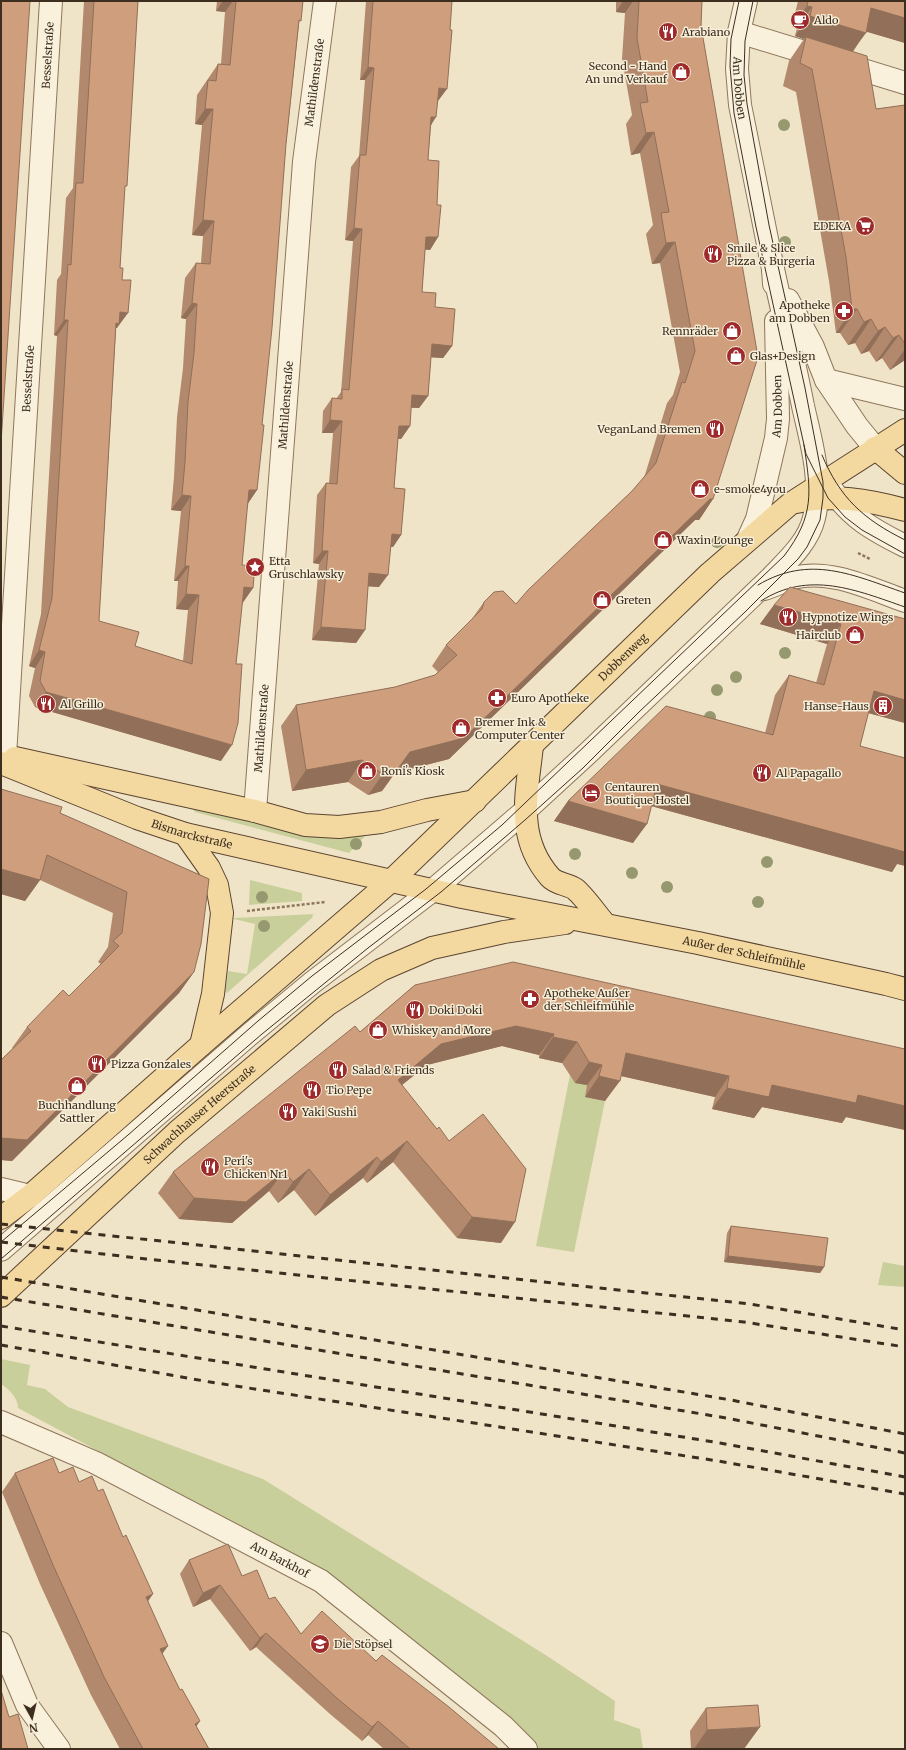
<svg xmlns="http://www.w3.org/2000/svg" width="906" height="1750" viewBox="0 0 906 1750" font-family="Merriweather,serif">
	<rect width="100%" height="100%" fill="#f0e4c8"/>
	<path fill="#c9cf9b" d="M195,807l107,27 27,4 38,-4 -18,19 -154,-41 -2,-3z
		M250,880l52,13v8l-53,4z
		M314,914l-2,2 1,1 -86,76 -2,-1 3,-21 19,3 8,-50 -21,-5v-1z
		M570,1075l19,4 -4,18 20,4 -31,151 -38,-6z
		M883,1262l22,4v21l-27,-2z
		M1,1359l29,6 -3,20 18,4 23,18 195,72 281,175 71,47 -1,19 26,9 3,20h-110l-205,-175 -310,-166c0,-10 -9,-19 -17,-24z"/>
	<g fill="none" stroke-linecap="round" stroke-linejoin="round">
		<g stroke="#8d765c" stroke-width="24">
			<g id="minor">
				<path id="s1" d="M746,1l-7,31 -2,37 3,36 33,164 1,15"/>
				<path d="M739,32l166,51"/>
				<path d="M788,300l25,47 13,33 31,46 18,22"/>
				<path d="M826,380l79,19"/>
				<path d="M830,487c21,31 43,43 75,59"/>
				<path id="s2" d="M748,539l9,-20 19,-81 2,-19 -2,-98"/>
				<path d="M764,589c10,-3 19,-8 29,-11 37,-10 78,11 112,23"/>
				<path id="s3" d="M5,756l46,-755"/>
				<path id="s4" d="M255,811l49,-649 21,-161"/>
				<path d="M1,1189l29,7"/>
				<path d="M1,1250l248,-215 64,-53 120,-92 93,-80 61,-56 183,-175c17,-18 38,-36 44,-61 9,-37 -3,-76 -11,-112 -9,-46 -20,-91 -30,-137"/>
				<path id="s5" d="M1,1422l95,41 225,118 182,145 23,23"/>
				<path d="M1,1643l26,62 32,44"/>
			</g>
		</g>
		<g stroke="#5b4430" stroke-width="24">
			<g id="major">
				<path d="M875,448l30,25"/>
				<path d="M796,502c37,-8 72,-2 109,8"/>
				<path d="M532,746c-5,47 -17,91 18,131 6,7 18,7 25,12 9,7 22,26 30,35"/>
				<path d="M15,758l240,53 50,14 34,2 42,-5 46,-12 48,-9"/>
				<path id="s6" d="M1,763l136,55 48,16 277,63 236,46 188,41 19,5"/>
				<path d="M185,834l24,34 8,17 5,28 -9,81 -12,51"/>
				<path id="s7" d="M1,1218l29,-22 171,-151 190,-164 319,-308 80,-69 115,-74"/>
				<path id="s8" d="M1,1296l176,-164 150,-127 54,-35 51,-22 72,-16 61,-9"/>
			</g>
		</g>
		<path stroke="#8d765c" stroke-width="2.5" stroke-dasharray="3 2" stroke-linecap="butt" d="M858,553l12,6
			M247,911l78,-9"/>
		<use href="#minor" stroke="#faf1dc" stroke-width="22"/>
		<use href="#major" stroke="#f3d9a0" stroke-width="22"/>
		<path stroke="#3d2e20" stroke-width="1" d="M739,1l-8,38 -1,27 4,47 22,114 50,227 22,44 17,19 17,13 43,24
			M822,455c18,43 41,64 83,85
			M758,585c52,-31 95,-10 147,8
			M761,601c48,-31 95,-11 144,6
			M1,1242l127,-107 130,-114 54,-45 114,-87 76,-64 282,-269c31,-41 27,-64 20,-111
			M1,1259l261,-225 106,-86 73,-56 84,-72 58,-52 56,-56 106,-100 53,-53 9,-12 13,-27 3,-22v-16l-18,-94 -36,-163 -22,-121 -3,-29 1,-34 8,-40"/>
		<path stroke="#3d2e20" stroke-width="3" stroke-dasharray="7 7" stroke-linecap="butt" d="M1,1224l749,80 155,26
			M1,1242l145,17 598,63 161,25
			M1,1277l730,123 174,34
			M1,1297l725,121 179,35
			M1,1326l719,117 185,34
			M1,1345l209,37 508,79 187,33"/>
	</g>
	<g fill="#96986f">
		<circle cx="784" cy="125" r="6"/>
		<circle cx="785" cy="242" r="6"/>
		<circle cx="717" cy="542" r="6"/>
		<circle cx="785" cy="653" r="6"/>
		<circle cx="736" cy="677" r="6"/>
		<circle cx="717" cy="690" r="6"/>
		<circle cx="710" cy="717" r="6"/>
		<circle cx="356" cy="844" r="6"/>
		<circle cx="575" cy="854" r="6"/>
		<circle cx="767" cy="862" r="6"/>
		<circle cx="632" cy="873" r="6"/>
		<circle cx="667" cy="887" r="6"/>
		<circle cx="262" cy="897" r="6"/>
		<circle cx="758" cy="902" r="6"/>
		<circle cx="264" cy="926" r="6"/>
	</g>
	<path fill="#b2896c" d="M84,1h54l-14,189 -4,78 -3,60h-1l-17,293 36,25 48,15 5,-51 -12,-1 2,-28h-4l7,-70 -10,-1 3,-33 3,-60 6,-49 3,-49 -5,-1 4,-40 11,-15h5l2,-27 -11,-1 10,-110 -7,-1 2,-29 21,-31h3l4,-52 -9,-1 1,-10h86l-4,23 -13,120 -24,281 -5,65 -10,14 -5,61 11,23 -11,15 -21,158 -186,-54 -6,-11 6,-28 -6,-2 12,-52 16,-278 -3,-1 3,-55 4,-6 5,-76 7,-10z
		M366,1h86l-14,100 -7,25 -3,34 9,45 1,32 -8,13 -5,-1 -3,43 13,15 17,39 -9,12 -12,-1 -3,39 -9,12h-8l-1,18 -9,13h-3l-4,49 7,47 -8,12h-2l-12,40 -11,-1 -3,44 -9,13 -44,-3 7,-76 -6,-1 4,-68 9,-12h3l4,-50h-11l1,-22 9,-13 4,1 5,-7 12,-151 -8,-1 6,-73 8,-11 6,-76h-5z
		M616,1h86l-1,25 12,473 -14,21h-4l-246,239 -54,14 -13,18 -14,4 -20,-13 -56,9 -11,-65 15,-21 99,-18 40,-12 3,-3 -6,-6 14,-21 25,-25 13,-18 32,2 116,-113 12,-13 23,-75 6,-8 7,-23 -20,-109 -8,1 -6,-30 7,-9 -13,-72 -9,2 -5,-31 6,-9 -10,-56 3,-46 -9,-1z
		M798,1h107v42l-39,-12 -13,21 23,57 29,-4v255l-15,10 -8,-12 -6,4 -7,-11 -8,3 -6,-11 -7,2 -8,-12h-4l-7,-52 -33,-189 -13,-6 6,-25 15,-22 -9,-3 2,-8 -5,-2z
		M774,605l131,14v104l-37,-10 -8,33 37,118 -5,8 -241,-66 -18,37 -79,-22 14,-20 197,-68 10,-38 14,-20 27,8 11,-39 -67,-20z
		M1,789l59,24 149,66 -15,93 -15,21 -167,168 -11,-1v-100l12,-11 -1,-1 15,-21 42,-31 32,-32 -3,-2 10,-15 5,-34 -73,-33 -15,21 -24,-7z
		M415,985l490,64v81l-59,-13 -4,6 -80,-16 -8,11 -42,-9 3,-12 -94,-21 -16,25 -20,-4 2,-12 -12,-2 -13,-20 -23,-5v-3l-37,-9 -75,19 -25,20 99,158 -44,-5 -64,-76 -26,21 -4,-5 -48,38 -21,-26 -16,13 -9,-12 -37,32 -53,-4 -21,-26 15,-21 187,-140z
		M731,1226l93,41 -4,6 -96,-11 3,-29z
		M15,1473h44l39,18 50,110 14,52 34,73 13,23h-89l-29,-54 -51,-111 -38,-92z
		M189,1560l53,16 27,23 32,35 75,27 123,88h-115l-16,-14 -6,6 -32,-27 -74,-67 -6,4 -40,-52 -17,8 -13,-33z
		M706,1708l38,41h-53l-1,-18z"/>
	<path fill="#916f58" d="M223,1h10l-8,11 -9,-1z
		M623,1h10l-8,12 -9,-1z
		M807,6l5,1 -15,21 -5,-2z
		M871,8l34,10v25l-48,-14z
		M810,16l56,17 -15,20 -45,-16 -2,2 -9,-3z
		M368,67l6,1 -9,12h-5z
		M439,88l8,1 -9,12h-8z
		M205,109h8l-11,16 -7,-1z
		M431,117h5l-8,13z
		M654,132l-14,21 -9,2 15,-22z
		M203,220l11,1 -11,15 -11,-1z
		M354,228l8,1 -9,12 -8,-1z
		M426,237h12l-8,13 -12,-1z
		M675,242l-15,21 -8,1 14,-21z
		M192,303l5,1 -11,15 -5,-1z
		M852,309h5l-17,24h-4z
		M120,312l8,1 -11,15h-4z
		M871,319l-16,24 -7,2 16,-23z
		M64,320h4l-11,16 -3,-1z
		M885,327l-16,24 -8,3 17,-23z
		M899,335l-17,23 -6,4 17,-24z
		M432,344l20,2 -9,12 -19,-1z
		M905,349v11l-15,10z
		M412,395l16,1 -9,12 -15,-1z
		M330,420l12,1 -9,12h-11z
		M399,426h11l-9,13 -11,-1z
		M249,490h8l-10,15z
		M182,495l9,1 -10,15 -10,-1z
		M710,499h3l-14,21h-4l-246,239 -54,14 -13,18 -14,4 15,-21 27,-22z
		M392,534l9,1 -8,12h-10z
		M322,551h6l-9,13 -6,-1z
		M185,566h4l-11,15h-4z
		M369,573l19,2 -9,12 -18,-1z
		M244,587l9,1 -11,16z
		M186,594l13,1 -11,15 -12,-1z
		M774,605l67,19 -14,20 -67,-20z
		M321,627l44,3 -9,13 -44,-3z
		M39,650l6,2 -10,16 -6,-2z
		M874,691l31,9v23l-44,-12z
		M46,692l186,53 -11,16 -186,-54z
		M362,760l-14,22 -56,9 14,-21z
		M657,784l248,64v18l-8,-2 -5,8 -248,-68z
		M568,801l79,23 -14,19 -79,-22z
		M1,869l39,11 -15,21 -24,-7z
		M194,972l-15,21 -167,168 -11,-1v-22z
		M516,1026l38,8 -15,21 -37,-9 -75,19 -44,35 15,-20 43,-36z
		M553,1037l24,5 -15,21 -23,-5z
		M626,1053l103,23 -14,21 -103,-23z
		M589,1062l13,3 -15,20 -12,-2z
		M599,1076l21,5 -15,20 -20,-4z
		M772,1085l86,10 47,11v24l-59,-13 -4,6 -80,-16 -8,11 -42,-9 15,-21z
		M407,1141l-14,21 -26,21 14,-21z
		M377,1157l-14,21 -48,38 15,-21z
		M309,1169l-15,21 -16,13 15,-21z
		M284,1171l-15,20 -37,32 -53,-4 15,-21z
		M472,1217l43,5 -14,21 -44,-5z
		M728,1256l96,11 -4,6 -96,-11z
		M220,1585l-10,14 -17,8 10,-14z
		M153,1594l-13,19 6,-16z
		M266,1633l-10,14 -6,4 10,-13z
		M168,1646l-13,18 5,-15z
		M200,1721l-13,19 8,-16z
		M378,1721l-10,14 -6,6 10,-14z
		M760,1727l-16,22h-50l13,-19z"/>
	<path fill="#cf9f7d" stroke="#916f58" d="M1,1h29l-29,442z
		M94,1h44l-11,185h-2l-5,82h3l-1,12h9l-3,33 -8,-1 -1,12 -3,-1 -17,298 40,11 -4,14 57,18 7,-69 -13,-1 3,-28h-4l6,-70 -9,-1 3,-33 3,-60 6,-49 3,-49 -5,-1 4,-40 14,1 4,-43 -11,-1 10,-111h-8l3,-29 8,1 2,-17 12,1 6,-64h67l-2,20 -2,-1 -13,124 -14,184 -10,97h2l-7,65h-8l-7,75 13,1 -2,22 -9,-1 -8,77h6l-4,59 -6,22 -186,-53 -6,-11 5,-29 -6,-2 13,-52 16,-278h-4l4,-56 3,1 5,-82h7z
		M373,1h79l-2,29h2l-5,59 -8,-1 -3,29h-5l-3,43 11,1 -2,44h4l-3,32h-12l-4,55 14,1 -1,14 20,2 -3,37 -20,-2 -4,52 -16,-1 -2,31h-11l-5,62 11,1 -4,46 -9,-1 -4,41 -19,-2 -4,57 -44,-3 7,-76h-6l4,-68 11,1 5,-63 -12,-1 2,-22 10,1v-10l7,1 13,-161 -8,-1 6,-73h6l8,-87 -6,-1z
		M639,1h63l-1,25 57,331 -45,142h-3l-246,239 -54,14 -13,18 -14,4 -21,-14 -56,10 -10,-65 99,-18 40,-12 22,-20 -11,-10 36,-36 2,-7 10,-10 9,-1 13,13 12,-14 104,-99 24,-28 26,-81 3,1 10,-32 -20,-109 -9,1 -5,-30 8,-1 -15,-80 -8,1 -6,-30 8,-1 -11,-64z
		M808,1h97v17l-34,-10 -5,25 -56,-17 2,-9 -5,-1z
		M806,37l61,19 9,53 29,-4v239l-6,-9 -6,3 -8,-11 -7,4 -7,-12 -7,3 -7,-13h-5l-6,-52 -34,-188 -12,-6z
		M790,587l115,32v81l-31,-9 -14,55 45,12v94l-248,-68 -10,40 -79,-23 98,-95 107,29 16,-60 35,10 17,-61 -67,-19z
		M1,789l61,18 -2,6 149,66 -8,65 -7,28 -167,168 -26,-2v-78l30,-29 -4,-4 36,-37 6,6 50,-50 -6,-5 9,-8 5,-41 -80,-37 -7,25 -39,-11z
		M513,962l392,87v57l-47,-11 -2,8 -84,-18 -3,12 -42,-9 2,-12 -103,-23 -6,28 -21,-5 3,-11 -13,-3 -12,-20 -24,-5 1,-3 -38,-8 -75,18 -43,36 39,49 2,-2 10,14 34,-27 43,55 -11,53 -43,-5 -65,-76 -26,21 -4,-5 -47,38 -21,-26 -16,13 -9,-11 -38,31 -52,-4 -21,-26 182,-146 5,6 55,-47z
		M731,1226l97,12 -4,29 -96,-11z
		M53,1458l6,15 14,-6 6,15 13,-6 6,15 5,-2 20,48 3,-2 27,59 -7,3 22,49 -8,3 20,41 2,-1 18,32 -5,3 14,25h-66l-39,-72 -51,-112 -38,-92z
		M228,1544l14,32 15,-6 12,29 6,-2 26,37 21,-23 54,50 6,-6 67,52 50,42h-89l-32,-28 -6,6 -33,-27 -73,-67 -6,5 -40,-53 -17,8 -14,-33z
		M1,1690l8,27 9,-3 10,35h-27z
		M758,1705l2,22 -53,3 -1,-22z"/>
	<defs>
		<g id="cafe-disc" transform="scale(1)"><circle r="9.5" fill="#9e2a2b" stroke="#f7eed8"/><path d="M-5.5-4.5H6V0H3Q3 3.5 0 3.5H-2.5Q-5.5 3.5-5.5 0ZM3-3.2v2h1.7v-2ZM-6 4.5H4V6H-6Z" fill="#fff"/></g>
		<g id="restaurant-disc" transform="scale(1)"><circle r="9.5" fill="#9e2a2b" stroke="#f7eed8"/><path d="M-5-6h1v4h1v-4h1v4h1v-4h1v5L-1.5 .5V6h-2V.5L-5-1ZM5-6V6H3V1.5H1.5Q1.5-4 5-6Z" fill="#fff"/></g>
		<g id="shop-disc" transform="scale(1)"><circle r="9.5" fill="#9e2a2b" stroke="#f7eed8"/><path d="M-5-2.5h2.3a2.7 3.5 0 0 1 5.4 0H5L5.5 6h-11ZM-1.5-2.5h3a1.5 2.3 0 0 0-3 0Z" fill="#fff"/></g>
		<g id="supermarket-disc" transform="scale(1)"><circle r="9.5" fill="#9e2a2b" stroke="#f7eed8"/><path d="M-6-5.5h2.5l.6 2H6L4.5 2H-2.5L-4.4-4H-6ZM-1.5 3.2a1.3 1.3 0 1 0 .1 0ZM3 3.2a1.3 1.3 0 1 0 .1 0Z" fill="#fff"/></g>
		<g id="pharmacy-disc" transform="scale(1)"><circle r="9.5" fill="#9e2a2b" stroke="#f7eed8"/><path d="M-2-6h4v4h4v4h-4v4h-4v-4h-4v-4h4Z" fill="#fff"/></g>
		<g id="sight-disc" transform="scale(1)"><circle r="9.5" fill="#9e2a2b" stroke="#f7eed8"/><path d="M0-6L1.8-2.2L6-1.7L2.9 1.2L3.7 5.4L0 3.3L-3.7 5.4L-2.9 1.2L-6-1.7L-1.8-2.2Z" fill="#fff"/></g>
		<g id="building-disc" transform="scale(1)"><circle r="9.5" fill="#9e2a2b" stroke="#f7eed8"/><path d="M-4-6H4V6H1V3H-1V6H-4ZM-2.5-4.3h1.7v1.8h-1.7ZM.8-4.3h1.7v1.8H.8ZM-2.5-1h1.7V.8h-1.7ZM.8-1h1.7V.8H.8Z" fill="#fff"/></g>
		<g id="hotel-disc" transform="scale(1)"><circle r="9.5" fill="#9e2a2b" stroke="#f7eed8"/><path d="M-6-4.5h1.5V1H6V5H4.5V3h-9V5H-6ZM-4 0a1.8 1.8 0 1 1 3.6 0ZM.5 0V-2.5h3Q6-2.5 6 0Z" fill="#fff"/></g>
		<g id="school-disc" transform="scale(1)"><circle r="9.5" fill="#9e2a2b" stroke="#f7eed8"/><path d="M0-5L7-2L0 1L-7-2ZM-4 1L0 2.5L4 1V4Q0 6-4 4Z" fill="#fff"/></g>
	</defs>
	<g fill-rule="evenodd">
		<use href="#cafe-disc" x="800" y="20"/>
		<use href="#restaurant-disc" x="668" y="32"/>
		<use href="#shop-disc" x="681" y="72"/>
		<use href="#supermarket-disc" x="865" y="226"/>
		<use href="#restaurant-disc" x="713" y="254"/>
		<use href="#pharmacy-disc" x="844" y="311"/>
		<use href="#shop-disc" x="732" y="331"/>
		<use href="#shop-disc" x="736" y="356"/>
		<use href="#restaurant-disc" x="715" y="429"/>
		<use href="#shop-disc" x="700" y="489"/>
		<use href="#shop-disc" x="663" y="540"/>
		<use href="#sight-disc" x="255" y="567"/>
		<use href="#shop-disc" x="602" y="600"/>
		<use href="#restaurant-disc" x="788" y="617"/>
		<use href="#shop-disc" x="855" y="635"/>
		<use href="#pharmacy-disc" x="497" y="698"/>
		<use href="#restaurant-disc" x="46" y="704"/>
		<use href="#building-disc" x="883" y="706"/>
		<use href="#shop-disc" x="461" y="728"/>
		<use href="#shop-disc" x="367" y="771"/>
		<use href="#restaurant-disc" x="762" y="773"/>
		<use href="#hotel-disc" x="591" y="793"/>
		<use href="#pharmacy-disc" x="530" y="999"/>
		<use href="#restaurant-disc" x="415" y="1010"/>
		<use href="#shop-disc" x="378" y="1030"/>
		<use href="#restaurant-disc" x="97" y="1064"/>
		<use href="#restaurant-disc" x="338" y="1070"/>
		<use href="#shop-disc" x="77" y="1086"/>
		<use href="#restaurant-disc" x="312" y="1090"/>
		<use href="#restaurant-disc" x="288" y="1112"/>
		<use href="#restaurant-disc" x="210" y="1167"/>
		<use href="#school-disc" x="320" y="1644"/>
	</g>
	<g text-anchor="middle" stroke-width="3" stroke-linejoin="round" paint-order="stroke">
		<g font-size="11" fill="#3d2e20" stroke="#f7eed8" text-anchor="start">
			<text x="814" y="24">Aldo</text>
			<text x="682" y="36">Arabiano</text>
			<text x="667" y="70" text-anchor="end">Second - Hand<tspan x="667" dy="13">An und Verkauf</tspan></text>
			<text x="851" y="230" text-anchor="end">EDEKA</text>
			<text x="727" y="252">Smile &amp; Slice<tspan x="727" dy="13">Pizza &amp; Burgeria</tspan></text>
			<text x="830" y="309" text-anchor="end">Apotheke<tspan x="830" dy="13">am Dobben</tspan></text>
			<text x="718" y="335" text-anchor="end">Rennräder</text>
			<text x="750" y="360">Glas+Design</text>
			<text x="701" y="433" text-anchor="end">VeganLand Bremen</text>
			<text x="714" y="493">e-smoke4you</text>
			<text x="677" y="544">Waxin Lounge</text>
			<text x="269" y="565">Etta<tspan x="269" dy="13">Gruschlawsky</tspan></text>
			<text x="616" y="604">Greten</text>
			<text x="802" y="621">Hypnotize Wings</text>
			<text x="841" y="639" text-anchor="end">Hairclub</text>
			<text x="511" y="702">Euro Apotheke</text>
			<text x="60" y="708">Al Grillo</text>
			<text x="869" y="710" text-anchor="end">Hanse-Haus</text>
			<text x="475" y="726">Bremer Ink &amp;<tspan x="475" dy="13">Computer Center</tspan></text>
			<text x="381" y="775">Roniʼs Kiosk</text>
			<text x="776" y="777">Al Papagallo</text>
			<text x="605" y="791">Centauren<tspan x="605" dy="13">Boutique Hostel</tspan></text>
			<text x="544" y="997">Apotheke Außer<tspan x="544" dy="13">der Schleifmühle</tspan></text>
			<text x="429" y="1014">Doki Doki</text>
			<text x="392" y="1034">Whiskey and More</text>
			<text x="111" y="1068">Pizza Gonzales</text>
			<text x="352" y="1074">Salad &amp; Friends</text>
			<text x="326" y="1094">Tio Pepe</text>
			<text x="77" y="1109" text-anchor="middle">Buchhandlung<tspan x="77" dy="13">Sattler</tspan></text>
			<text x="302" y="1116">Yaki Sushi</text>
			<text x="224" y="1165">Peri's<tspan x="224" dy="13">Chicken Nr1</tspan></text>
			<text x="334" y="1648">Die Stöpsel</text>
		</g>
		<g font-size="11" fill="#3d2e20" stroke="#f7eed8">
			<text dy="4" stroke="none"><textPath href="#s3" startOffset="702">Besselstraße</textPath></text>
			<text dy="4" stroke="none"><textPath href="#s4" startOffset="731">Mathildenstraße</textPath></text>
			<text dy="4" stroke="none"><textPath href="#s1" startOffset="88">Am Dobben</textPath></text>
			<text dy="4" stroke="none"><textPath href="#s3" startOffset="378">Besselstraße</textPath></text>
			<text dy="4" stroke="none"><textPath href="#s4" startOffset="407">Mathildenstraße</textPath></text>
			<text dy="4" stroke="none"><textPath href="#s2" startOffset="137">Am Dobben</textPath></text>
			<text dy="4" stroke="none"><textPath href="#s7" startOffset="838">Dobbenweg</textPath></text>
			<text dy="4" stroke="none"><textPath href="#s4" startOffset="83">Mathildenstraße</textPath></text>
			<text dy="4" stroke="none"><textPath href="#s6" startOffset="204">Bismarckstraße</textPath></text>
			<text dy="4" stroke="none"><textPath href="#s6" startOffset="769">Außer der Schleifmühle</textPath></text>
			<text dy="4" stroke="none"><textPath href="#s8" startOffset="269">Schwachhauser Heerstraße</textPath></text>
			<text dy="4" stroke="none"><textPath href="#s5" startOffset="311">Am Barkhof</textPath></text>
		</g>
	</g>
	<rect width="906" height="1750" fill="none" stroke="#3d2e20" stroke-width="4"/>
	<g transform="translate(32 1718) rotate(172)" stroke="#f7eed8" stroke-width="3" paint-order="stroke">
	<path d="M0-3L7 15L0 10L-7 15Z" fill="#3d2e20"/>
	<text y="-6" font-size="11" font-weight="bold" text-anchor="middle" fill="#3d2e20">N</text>
	</g>
</svg>
